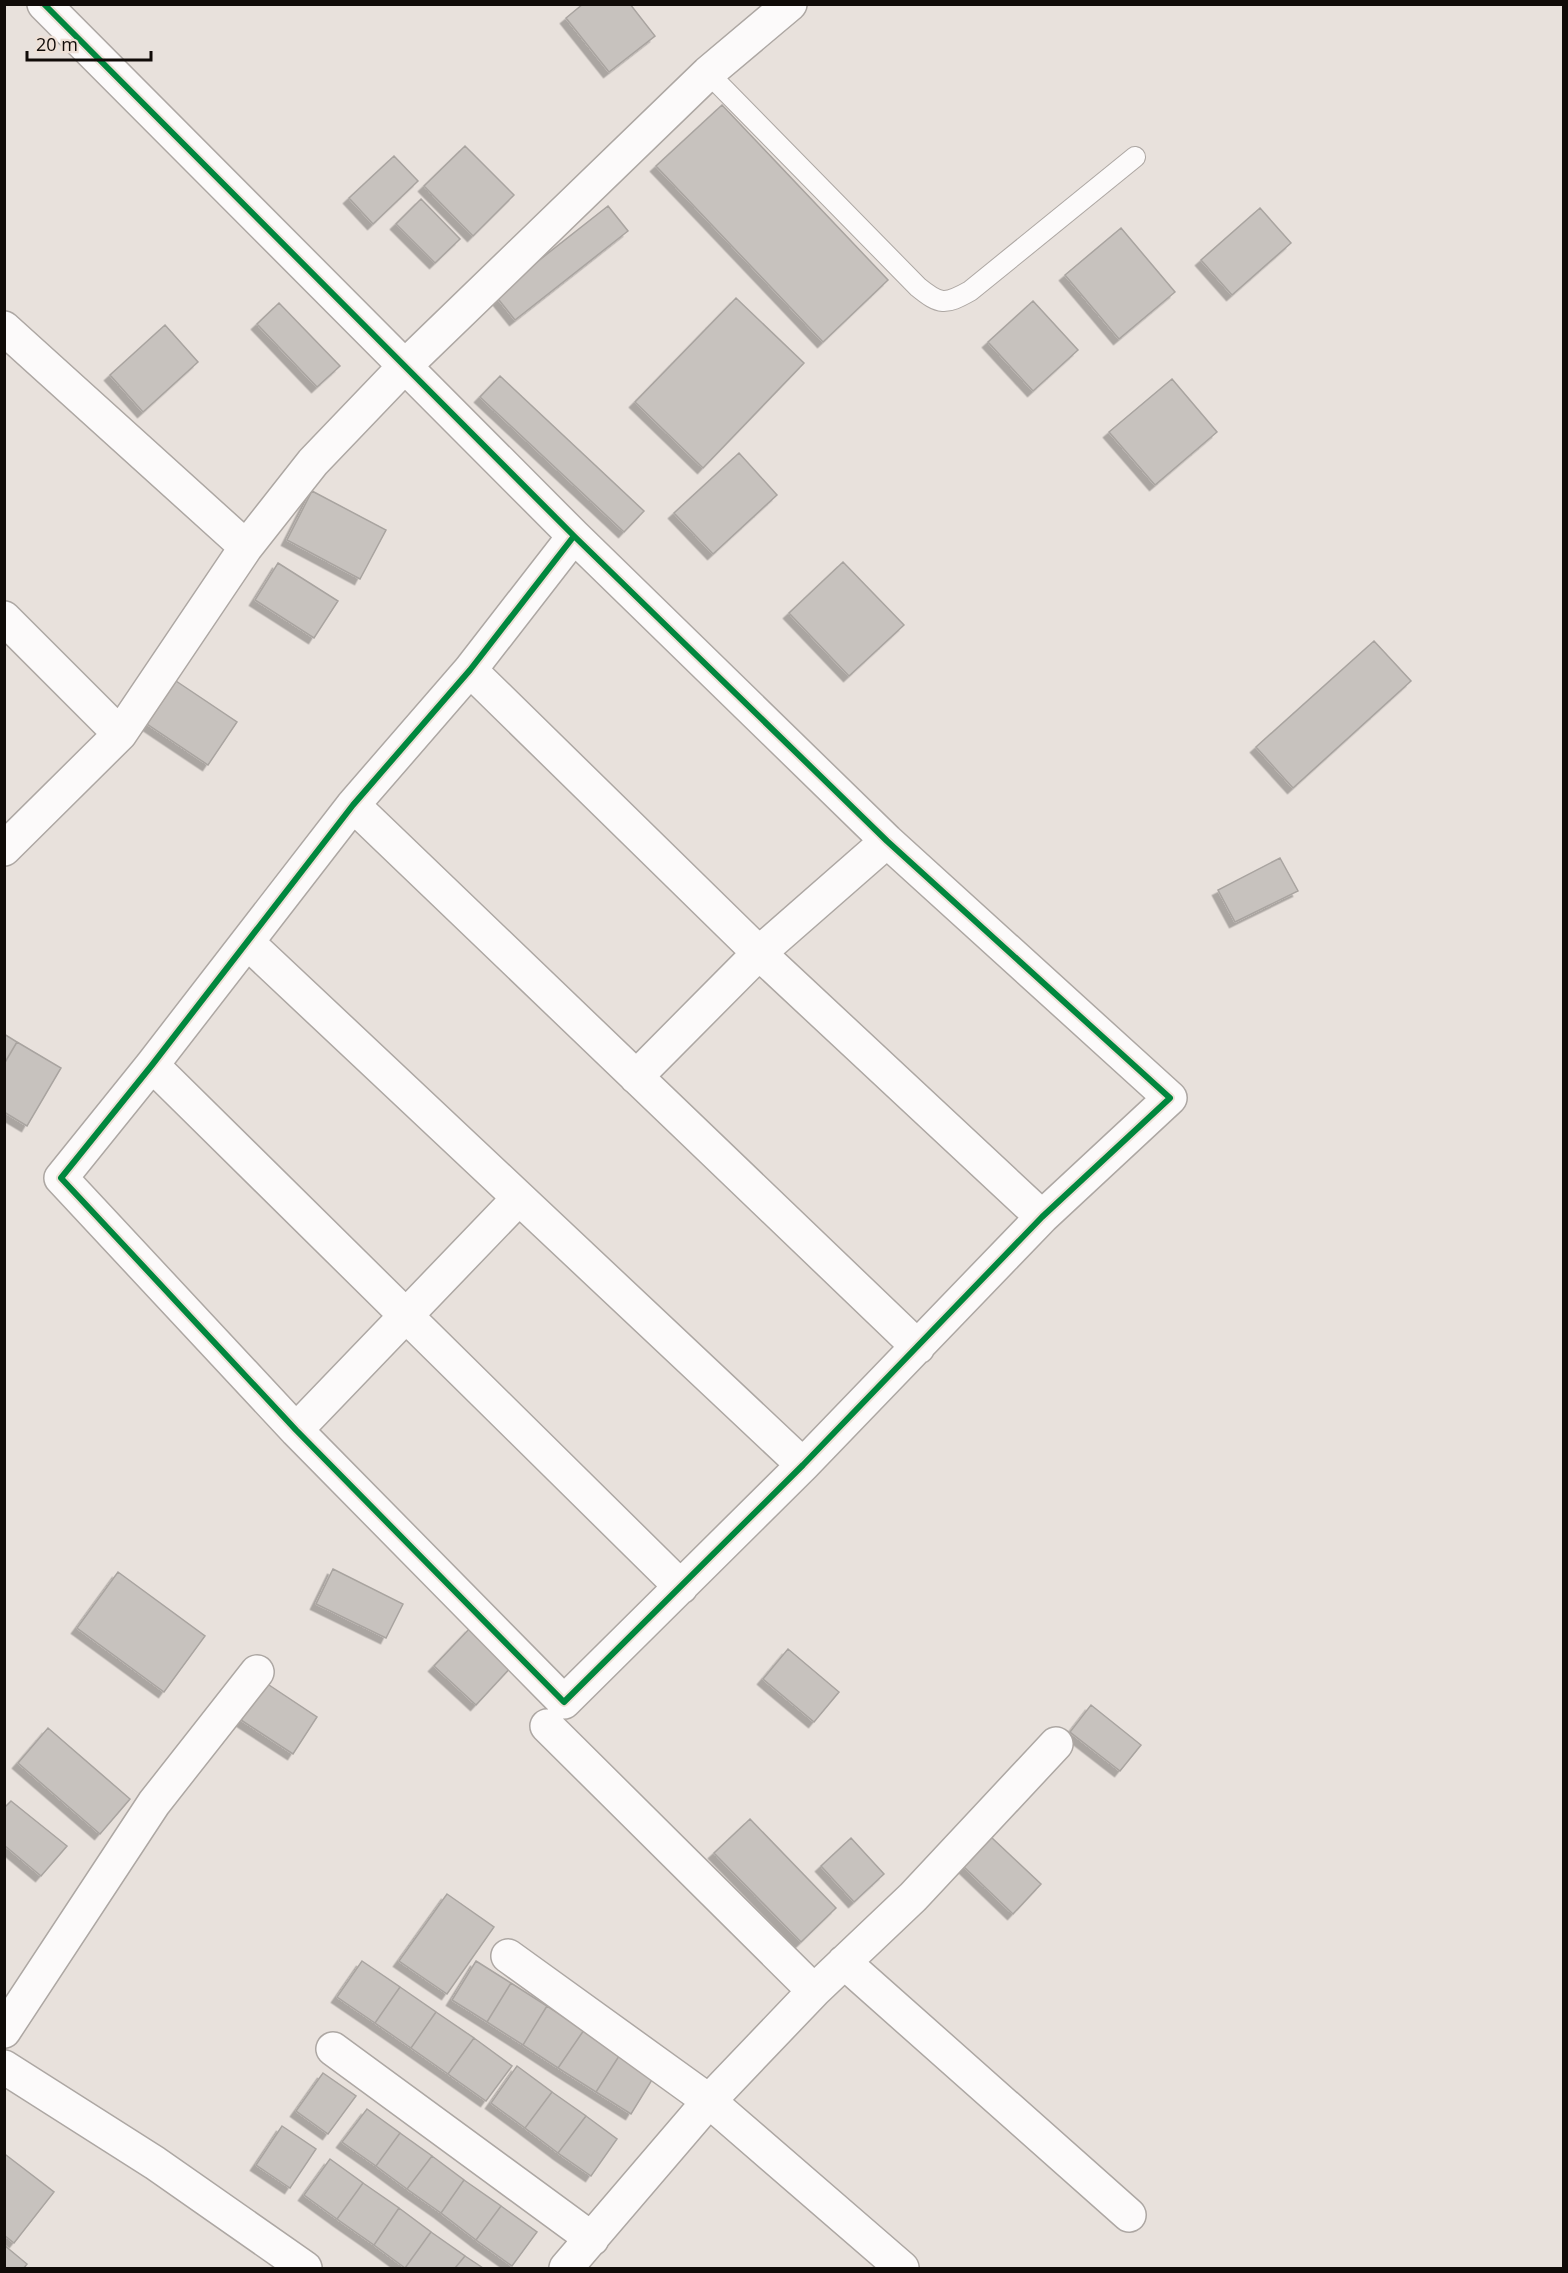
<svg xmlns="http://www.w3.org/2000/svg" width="1568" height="2273" viewBox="0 0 1568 2273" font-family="'Open Sans',sans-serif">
	<defs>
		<filter id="shadow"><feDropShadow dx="-5.5" dy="5.5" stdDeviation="0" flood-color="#0004"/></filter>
	</defs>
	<rect width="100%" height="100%" fill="#e8e1dc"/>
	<path fill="#c7c2be" stroke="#a9a4a0" stroke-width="1.5" filter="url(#shadow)" d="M583,4h47l25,32 -46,36 -43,-54z
		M722,105l166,175 -65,62 -167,-176z
		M465,146l49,49 -41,41 -49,-50z
		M394,156l24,25 -45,43 -24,-26z
		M421,199l39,40 -25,24 -39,-39z
		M608,206l20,25 -113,89 -20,-25z
		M1260,208l31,35 -59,52 -31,-35z
		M1121,228l54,64 -56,47 -54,-64z
		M736,298l68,65 -101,105 -68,-66z
		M1033,301l45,49 -45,41 -45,-49z
		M279,303l61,63 -23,21 -60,-63z
		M165,325l33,37 -55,50 -33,-37z
		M500,376l144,135 -20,21 -144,-135z
		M1172,379l45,53 -62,53 -46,-53z
		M739,453l38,42 -64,59 -39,-41z
		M312,491l74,39 -26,49 -73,-39z
		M843,562l61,63 -55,51 -60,-63z
		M278,563l60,38 -24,37 -59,-38z
		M1374,641l37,40 -118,107 -37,-41z
		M176,681l61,41 -29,43 -61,-41z
		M1280,858l18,33 -63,31 -17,-32z
		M4,1034l13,8 -13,22z
		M17,1042l44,26 -34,58 -23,-14v-48z
		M333,1569l70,35 -17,34 -70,-34z
		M118,1572l87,64 -41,56 -87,-64z
		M471,1627l42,38 -37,40 -42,-39z
		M788,1649l51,43 -25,30 -51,-43z
		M266,1683l51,34 -24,37 -52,-34z
		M1091,1705l50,40 -21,26 -50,-39z
		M48,1728l82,71 -30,35 -82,-71z
		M11,1801l56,45 -26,30 -37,-31v-37z
		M750,1819l86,89 -35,34 -87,-89z
		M991,1837l50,47 -28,30 -50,-48z
		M851,1838l33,36 -30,28 -33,-36z
		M447,1894l47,33 -47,67 -48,-33z
		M362,1961l38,26 -25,36 -38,-26z
		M476,1961l35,22 -24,39 -35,-22z
		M511,1983l36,23 -24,39 -36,-23z
		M400,1987l36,25 -25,36 -36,-25z
		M547,2006l37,24 -26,38 -35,-23z
		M436,2012l38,26 -26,36 -37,-26z
		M584,2030l37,23 -25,39 -38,-24z
		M474,2038l38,28 -26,35 -38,-27z
		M621,2053l34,22 -24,39 -35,-22z
		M517,2066l35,26 -27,36 -34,-25z
		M323,2073l33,23 -28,38 -32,-23z
		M552,2092l34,24 -28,37 -33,-25z
		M367,2109l33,24 -24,33 -34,-24z
		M586,2116l31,23 -26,37 -33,-23z
		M282,2126l34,23 -26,39 -34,-23z
		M400,2133l32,23 -25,33 -31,-23z
		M6,2155l48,37 -40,51 -10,-8v-78z
		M432,2156l32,24 -23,33 -34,-24z
		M330,2159l33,24 -26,36 -33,-24z
		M464,2180l37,26 -25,34 -35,-27z
		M363,2183l36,25 -25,37 -37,-26z
		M501,2206l36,26 -25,34 -36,-26z
		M399,2208l32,24 -26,36 -31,-23z
		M431,2232l34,24 -10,12h-50z
		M4,2245l23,19 -3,4h-20z
		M465,2256l18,12h-28z"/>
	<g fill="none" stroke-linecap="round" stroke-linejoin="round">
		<g stroke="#ada7a3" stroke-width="22">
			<path id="service" d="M708,73l210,214c22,18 27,18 52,4l165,-134"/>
		</g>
		<g stroke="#ada7a3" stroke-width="36">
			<path id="minor" d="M44,4l530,532 313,305 283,257 -128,119 -239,248 -239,237 -268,-272 -235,-252 91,-113 201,-260 117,-135 104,-134
				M4,328l242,219
				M4,618l116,116
				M470,670l289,283 283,264
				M353,805l565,542
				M4,849l116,-115 126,-187 67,-85 91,-95 304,-294 82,-69
				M247,942l556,523
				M152,1065l529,522
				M636,1077l123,-124 128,-112
				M296,1430l223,-232
				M547,1726l267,265
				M508,1956l201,145 193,167
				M844,1962l285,253
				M4,2031l150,-228 103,-131
				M333,2049l259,190
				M4,2067l151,96 150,105
				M566,2268l143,-167 105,-110 99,-94 143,-153"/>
		</g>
		<use href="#service" stroke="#fcfafa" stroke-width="20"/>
		<use href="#minor" stroke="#fcfafa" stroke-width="33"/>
		<g stroke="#eee0d6" stroke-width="10">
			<path id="cycleway" d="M44,4l530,532 313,305 283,257 -128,119 -239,248 -239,237 -268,-272 -235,-252 91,-113 201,-260 117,-135 104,-134"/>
		</g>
		<use href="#cycleway" stroke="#00873e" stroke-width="6"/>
	</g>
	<rect width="1568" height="2273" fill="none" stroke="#100b08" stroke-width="12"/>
	<path d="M27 51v9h124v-9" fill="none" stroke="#100b08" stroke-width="3"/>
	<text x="36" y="51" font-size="18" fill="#100b08" stroke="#eee0d6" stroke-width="4.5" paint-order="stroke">20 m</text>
</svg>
